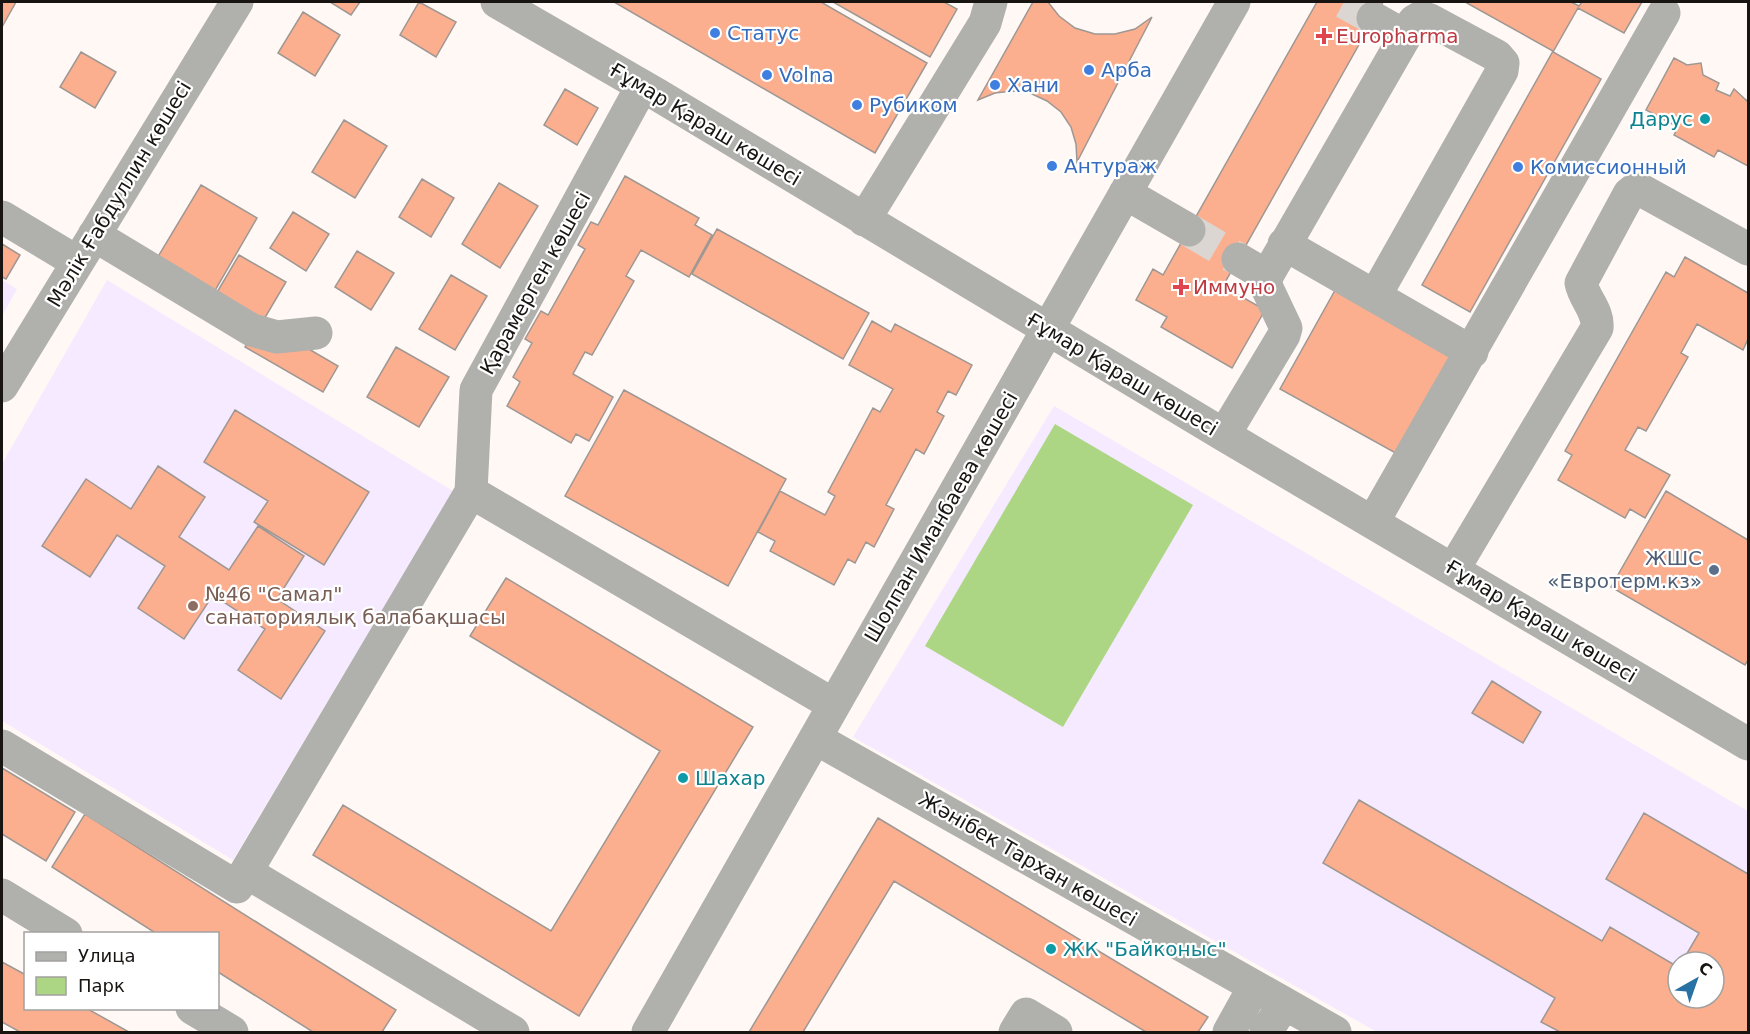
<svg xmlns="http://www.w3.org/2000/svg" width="1750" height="1034" viewBox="0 0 1750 1034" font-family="'DejaVu Sans',sans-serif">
	<rect width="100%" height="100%" fill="#fff8f5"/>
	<path fill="#f5eaff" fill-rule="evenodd" d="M2,280l15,9 -15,27z
		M107,280l346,211 -220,369 -231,-139v-257z
		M1054,406l694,405v221h-371l-524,-295zM1678,962h36v36h-36z"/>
	<path fill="#acd683" d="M1055,424l138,81 -130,222 -138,-81z"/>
	<path fill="#fbaf8e" stroke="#9f9793" stroke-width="1.5" d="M2,2h14l-14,25z
		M330,2h30l-9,13z
		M419,2l37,20 -20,35 -36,-22z
		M614,2h207l106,61 -52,90z
		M833,2h111l13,7 -27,48z
		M1033,2h15l11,14 16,12 20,6h20l20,-5 17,-12 -75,145 -1,-18 -5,-17 -10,-15 -14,-11 -17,-8 -17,-2 -18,2 -17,7z
		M1317,2h66l-160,284 42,24 -33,58 -71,-41 6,-10 -31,-17 17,-31 10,6z
		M1465,2h106l8,4 3,-4h60l-18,31 -46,-25 -25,44 48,27 -131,233 -48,-27 131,-234z
		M303,12l37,23 -25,41 -37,-23z
		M81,52l35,20 -21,36 -35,-21z
		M1674,58l13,7 14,-2 2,12 16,8 -3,7 14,6 4,-7 13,12 1,-3v68l-30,-16 -4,7 -40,-22 4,-8 -32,-17z
		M565,89l33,19 -21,37 -33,-20z
		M344,120l43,26 -32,52 -43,-26z
		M625,176l74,42 -4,7 17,10 -23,42 -48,-27 -15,26 8,5 -42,74 -7,-3 -12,22 40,23 -24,44 -13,-7 -5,9 -64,-37 13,-24 -7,-5 19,-34 -7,-4 16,-28 7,4 37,-66 -7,-4 13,-23 7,3z
		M422,179l32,19 -23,39 -32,-20z
		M499,183l39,23 -38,62 -38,-24z
		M201,185l56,33 -44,76 -57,-34z
		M293,212l36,22 -23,37 -36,-23z
		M717,229l152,84 -26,46 -151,-85z
		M2,244l18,11 -14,24 -4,-2z
		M357,251l37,22 -23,37 -36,-23z
		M239,255l47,27 -23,39 -47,-27z
		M1685,257l63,36v46l-5,11 -46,-26 -16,29 7,4 -42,74 -8,-4 -13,23 45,25 -25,43 -15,-9 -5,9 -67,-38 14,-25 -7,-4 101,-179 8,5z
		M451,275l36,21 -32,54 -36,-21z
		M1338,285l120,67 -57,104 -121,-67z
		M872,321l19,11 4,-8 77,41 -16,30 -8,-4 -11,21 7,4 -20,38 -8,-5 -30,56 8,4 -20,38 -8,-5 -11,21 -7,-4 -14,26 -64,-34 5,-10 -17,-9 22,-41 45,24 10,-19 -7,-4 45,-84 7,4 13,-23 -44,-24z
		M251,338l51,7 36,21 -15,26 -78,-45z
		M396,347l53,30 -30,50 -52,-30z
		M624,390l162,89 -58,107 -163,-90z
		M235,410l134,82 -45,73 -70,-43 14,-21 -64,-39z
		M158,466l47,31 -26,40 50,33 29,-44 46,30 -27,43 48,32 -44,68 -43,-29 27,-41 -52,-34 -29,44 -46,-31 27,-42 -48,-31 -27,42 -48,-31 44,-67 45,30z
		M1666,491l82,49v120l-3,5 -134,-78z
		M506,578l247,149 -174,289 -266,-161 30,-50 208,126 109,-180 -190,-115z
		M1492,681l49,31 -18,31 -51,-30z
		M2,768l73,44 -29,49 -44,-27z
		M1359,800l243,141 8,-14 68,40v31h36v-36h-32l17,-29 -93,-54 38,-66 104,61v158h-188l-19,-10 14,-24 -232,-135z
		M85,814l311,196 -14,22h-69l-95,-60v-38h-61l-105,-67z
		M878,818l330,199 -10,15h-52l-252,-151 -91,151h-54z
		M2,962l24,13v33h60l43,24h-109l-18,-10z"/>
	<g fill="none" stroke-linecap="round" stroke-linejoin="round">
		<path stroke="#dcd6d3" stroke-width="33" stroke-dasharray="33 16" stroke-linecap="butt" d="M1344,2l29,16
			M1189,230l49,29"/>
		<path stroke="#b0b1ad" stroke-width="33" d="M497,2l161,93 566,340 524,309
			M1373,18l32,18
			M1125,193l64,37
			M2,217l75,45
			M864,220l121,-197 6,-21
			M94,235l158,95 25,7 39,-4
			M1284,244l188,108
			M1238,259l29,17
			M2,386l235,-384
			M1224,435l60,-100 2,-7 -18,-38 -2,-6 1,-8 147,-255 7,-4 9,3 67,36 6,7 -1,8 -127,225
			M471,492l363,213
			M1373,522l291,-509
			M1453,570l144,-242c2,-17 -13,-29 -16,-45l48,-89 5,-4h7l107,59
			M815,738l520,294
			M2,746l235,141 234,-395 5,-102 166,-304
			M246,872l267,160
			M2,895l64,39
			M192,1008l40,24
			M648,1032l586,-1030
			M1015,1032l11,-18 30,18
			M1229,1032l25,-45
			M1266,1032l18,-28"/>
	</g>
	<g fill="#3f7fe0" stroke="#fff" stroke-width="2">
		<circle cx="715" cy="33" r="6"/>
		<circle cx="1089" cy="70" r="6"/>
		<circle cx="767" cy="75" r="6"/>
		<circle cx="995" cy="85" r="6"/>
		<circle cx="857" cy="105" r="6"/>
		<circle cx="1052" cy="166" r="6"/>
		<circle cx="1518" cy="167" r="6"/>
	</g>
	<g fill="#e0444e" stroke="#fff" stroke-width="2">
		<path d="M1321 27h6v6h6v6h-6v6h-6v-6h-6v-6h6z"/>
		<path d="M1178 278h6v6h6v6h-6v6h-6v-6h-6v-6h6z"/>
	</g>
	<g fill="#0f9aa8" stroke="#fff" stroke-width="2">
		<circle cx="1705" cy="119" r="6"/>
		<circle cx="683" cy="778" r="6"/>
		<circle cx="1051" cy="949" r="6"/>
	</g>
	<circle fill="#5c6f8a" stroke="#fff" stroke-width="2" cx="1714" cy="570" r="6"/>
	<circle fill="#8d6e63" stroke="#fff" stroke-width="2" cx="193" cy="606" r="6"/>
	<g text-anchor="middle" stroke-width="4.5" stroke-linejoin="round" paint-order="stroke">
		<g font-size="20" fill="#366cbe" stroke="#fff" text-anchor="start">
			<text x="727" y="40">Статус</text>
			<text x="1101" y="77">Арба</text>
			<text x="779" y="82">Volna</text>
			<text x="1007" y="92">Хани</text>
			<text x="869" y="112">Рубиком</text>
			<text x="1064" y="173">Антураж</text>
			<text x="1530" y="174">Комиссионный</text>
		</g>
		<g font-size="20" fill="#be3a42" stroke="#fff" text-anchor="start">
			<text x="1336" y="43">Europharma</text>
			<text x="1193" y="294">Иммуно</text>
		</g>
		<g font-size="20" fill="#0d838f" stroke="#fff" text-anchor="start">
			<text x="1693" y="126" text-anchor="end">Дарус</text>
			<text x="695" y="785">Шахар</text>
			<text x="1063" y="956">ЖК "Байконыс"</text>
		</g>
		<g font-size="20" fill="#171412" stroke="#fff">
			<text transform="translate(705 124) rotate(31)" y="7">Ғұмар Қараш көшесі</text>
			<text transform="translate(119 194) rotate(-59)" y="7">Мәлік Ғабдуллин көшесі</text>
			<text transform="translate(535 283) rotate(-61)" y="7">Қарамерген көшесі</text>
			<text transform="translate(1122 374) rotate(31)" y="7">Ғұмар Қараш көшесі</text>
			<text transform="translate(941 517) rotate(-60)" y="7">Шолпан Иманбаева көшесі</text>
			<text transform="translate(1541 621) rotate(31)" y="7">Ғұмар Қараш көшесі</text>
			<text transform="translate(1028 859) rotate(30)" y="7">Жәнібек Тархан көшесі</text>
		</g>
		<g font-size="20" fill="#4e5e75" stroke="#fff" text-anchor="end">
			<text x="1702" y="565">ЖШС<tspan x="1702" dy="23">«Евротерм.кз»</tspan></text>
		</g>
		<g font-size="20" fill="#785e54" stroke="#fff" text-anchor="start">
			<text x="205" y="601">№46 "Самал"<tspan x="205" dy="23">санаториялық балабақшасы</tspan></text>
		</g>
	</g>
	<rect width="1750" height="1034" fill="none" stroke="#171412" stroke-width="6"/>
	<rect x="24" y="932" width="195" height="78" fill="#ffffff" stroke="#a2a1a0" stroke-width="1.5"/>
	<rect x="36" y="952" width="30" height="9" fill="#b0b1ad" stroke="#a2a1a0" stroke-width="1.5"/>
	<text x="78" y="962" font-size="18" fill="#171412">Улица</text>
	<rect x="36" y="977" width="30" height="18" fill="#acd683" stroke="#a2a1a0" stroke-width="1.5"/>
	<text x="78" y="992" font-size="18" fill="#171412">Парк</text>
	<g transform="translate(1696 980) rotate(40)"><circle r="28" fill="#ffffff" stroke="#a2a1a0" stroke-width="1.5"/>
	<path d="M0-4.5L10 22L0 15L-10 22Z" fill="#2871a5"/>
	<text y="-9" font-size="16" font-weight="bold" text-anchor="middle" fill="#171412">С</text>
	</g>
</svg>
